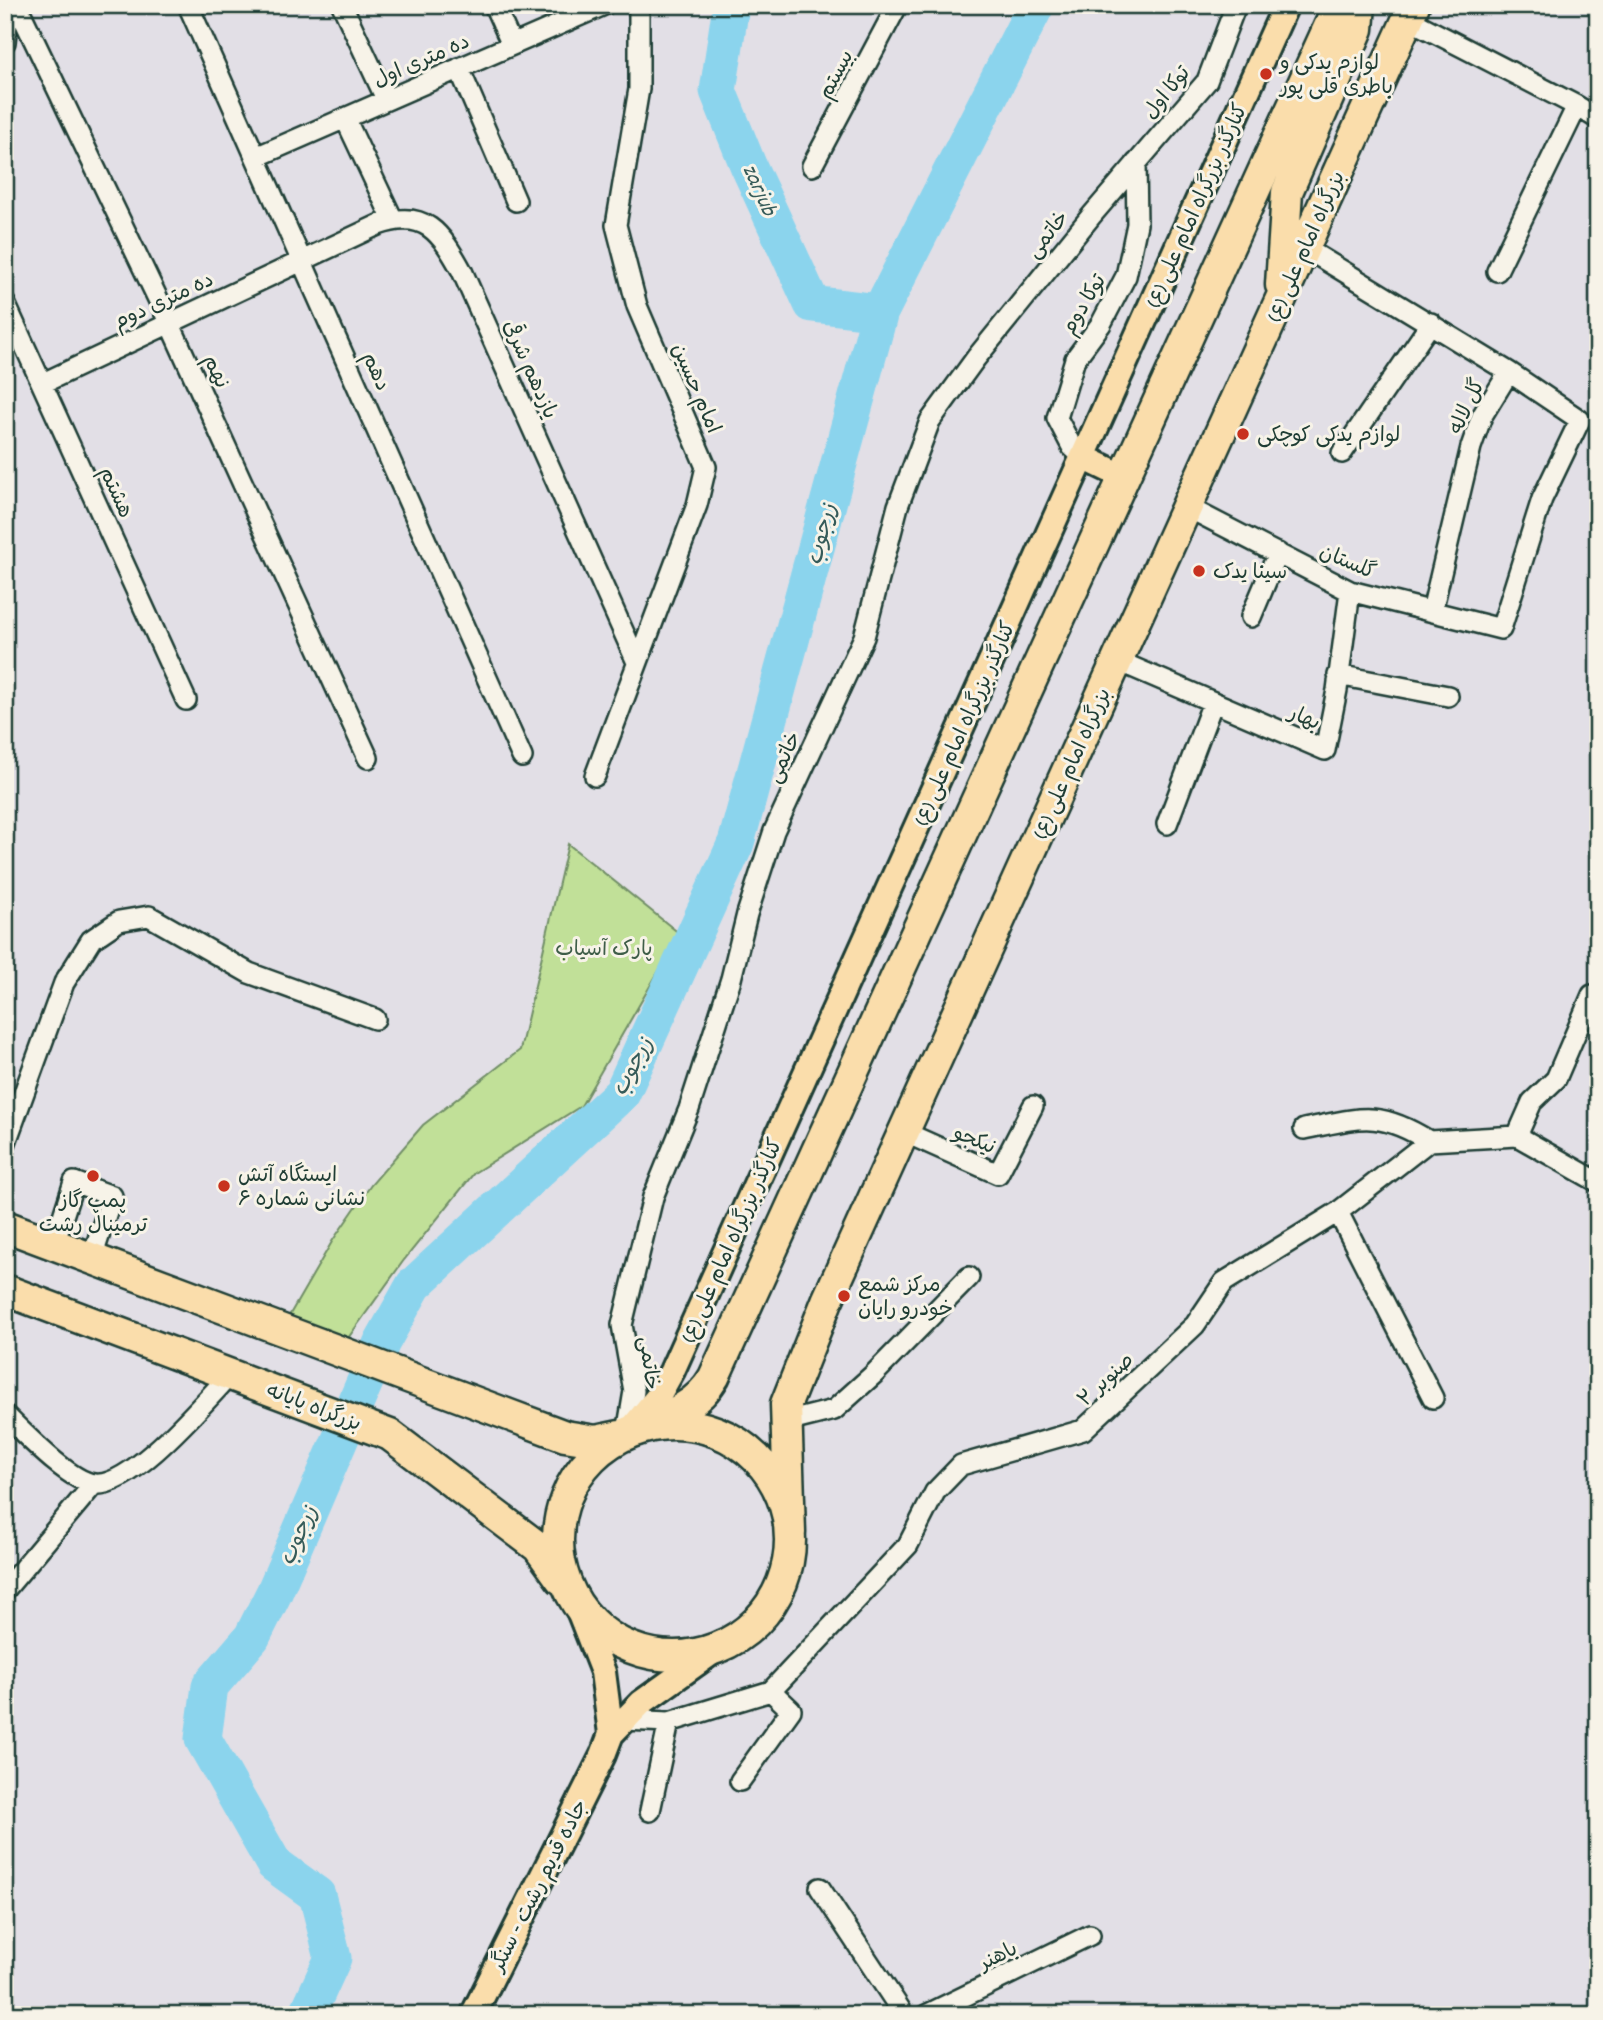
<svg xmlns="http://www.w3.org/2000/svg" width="1603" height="2020" viewBox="0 0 1603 2020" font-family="Dekko,'Playpen Sans Arabic',sans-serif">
	<rect width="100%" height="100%" fill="#e2dfe6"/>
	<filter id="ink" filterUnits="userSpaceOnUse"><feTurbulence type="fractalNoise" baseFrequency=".0143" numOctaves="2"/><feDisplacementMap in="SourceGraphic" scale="14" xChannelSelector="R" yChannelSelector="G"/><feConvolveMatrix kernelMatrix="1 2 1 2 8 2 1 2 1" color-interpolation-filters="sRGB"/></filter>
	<g filter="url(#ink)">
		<path fill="#c1e098" stroke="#708e66" stroke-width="2" d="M568,844l112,90 -99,172 -107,67 -70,87 -66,92 -49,-36 44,-76 38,-55 52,-60 97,-75z"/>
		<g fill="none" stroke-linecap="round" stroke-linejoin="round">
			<path stroke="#8bd4ed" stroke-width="37" d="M731,5l-13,86 30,74 64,139 68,8
				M307,2015l26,-57 -16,-63 -43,-31 -71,-125 7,-53 42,-49 22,-44 108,-251 32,-57 208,-192 114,-250 144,-531 156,-307"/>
			<g stroke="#1f3d34" stroke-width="24">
				<path id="minor" d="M17,5l152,317 199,436
					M188,5l334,752
					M342,5l44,94
					M494,5l18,40
					M1408,19l169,87 21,13
					M5,42l4,-37
					M459,68l57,133
					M345,118l48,102
					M256,157l348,-152
					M812,166l84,-158 -4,-3
					M1305,248l204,124 -27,44 -11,31 -39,164
					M1497,271l80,-165
					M5,303l181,397
					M43,383l335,-158c47,-17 63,8 84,46l175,391
					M1342,453l89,-130
					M1083,457l-11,-10 -15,-29 18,-59 26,-35 25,-48 11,-52 -1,-61
					M1187,507l163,84 151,38 41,-130 38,-79 -71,-48
					M1251,617l27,-64
					M1118,661l207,89 12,-60 13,-99
					M1338,675l110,21
					M595,776l102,-271 9,-38 -69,-161 -21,-81 23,-136v-84
					M1167,824l46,-122
					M1304,1129c56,-11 74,-20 125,12
					M904,1132l94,42 35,-68
					M1517,1136l15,-34 24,-23 36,-84
					M5,1145l59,-162 27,-43 28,-19 30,-5 100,57 126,46
					M1338,1212l95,186
					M54,1244l20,-62 38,14 -20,62
					M5,1415c19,18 64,66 89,69 37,5 111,-83 136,-109
					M786,1422l48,-12 40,-36 95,-97
					M627,1433l7,-42 -12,-66 31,-128 36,-88 42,-130 16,-65 27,-83 90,-194 34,-131 32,-85 46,-63 116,-143 115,-134 29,-76
					M5,1590l89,-106
					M624,1720l45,2 102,-31 137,-146 27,-53 26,-27 122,-35 112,-105 29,-43 114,-70 91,-71 88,-5 81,46
					M740,1781l51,-71 -20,-19
					M650,1811l19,-89
					M820,1888l84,127
					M926,2015l164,-80"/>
			</g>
			<g stroke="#1f3d34" stroke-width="30">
				<path id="major" d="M1083,457l41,20
					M629,1432l28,-34 15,-27 614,-1366
					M576,1603l27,69 8,62 30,-31 77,-55
					M473,2015l130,-260 8,-21"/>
			</g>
			<g stroke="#1f3d34" stroke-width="35">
				<path id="highway" d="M1281,285l6,-93 71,-163 2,-24
					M5,1226l560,210 31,5 24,-5
					M5,1290l385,145 148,112 23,32
					M558 1540a116 116 0 1 1 232 0a116 116 0 1 1-232 0Z
					M629,1432c32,-13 67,-23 85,-55l625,-1372
					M790,1533l-4,-129 41,-103 587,-1296"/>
			</g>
			<use href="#minor" stroke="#f7f3e8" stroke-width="19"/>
			<use href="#major" stroke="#faddab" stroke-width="24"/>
			<use href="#highway" stroke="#faddab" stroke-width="30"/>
		</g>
	</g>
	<g fill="#c8321e" stroke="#f7f3e8" stroke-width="2.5">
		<circle cx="1266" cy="74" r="7"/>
		<circle cx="1243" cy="434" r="7"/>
		<circle cx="1199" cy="571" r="7"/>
		<circle cx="93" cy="1176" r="7"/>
		<circle cx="224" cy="1186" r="7"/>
		<circle cx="844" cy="1296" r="7"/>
	</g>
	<g text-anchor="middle" stroke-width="6" stroke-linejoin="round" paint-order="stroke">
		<g font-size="21" fill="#1f3d34" stroke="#f7f3e8">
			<text transform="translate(421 60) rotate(-24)" y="7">ده متری اول</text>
			<text transform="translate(835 74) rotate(-62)" y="7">بیستم</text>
			<text transform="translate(1166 92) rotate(-51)" y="7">توکا اول</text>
			<text transform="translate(1196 205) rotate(-66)" y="7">کنارگذر بزرگراه امام علی (ع)</text>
			<text transform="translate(1047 234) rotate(-51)" y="7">خاتمی</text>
			<text transform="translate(1305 246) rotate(-66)" y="7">بزرگراه امام علی (ع)</text>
			<text transform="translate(163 300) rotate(-25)" y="7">ده متری دوم</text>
			<text transform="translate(1083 304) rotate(-59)" y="7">توکا دوم</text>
			<text transform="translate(531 369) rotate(66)" y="7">یازدهم شرقی</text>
			<text transform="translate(217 371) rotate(65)" y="7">نهم</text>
			<text transform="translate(377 371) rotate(66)" y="7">دهم</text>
			<text transform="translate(697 388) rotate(67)" y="7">امام حسین</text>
			<text transform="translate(1466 406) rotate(-65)" y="7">گل لاله</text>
			<text transform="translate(117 492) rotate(66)" y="7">هشتم</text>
			<text transform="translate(1348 561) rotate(23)" y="7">گلستان</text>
			<text transform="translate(1305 717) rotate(23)" y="7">بهار</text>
			<text transform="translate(964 723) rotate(-66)" y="7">کنارگذر بزرگراه امام علی (ع)</text>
			<text transform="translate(783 757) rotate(-65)" y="7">خاتمی</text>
			<text transform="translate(1071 763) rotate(-66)" y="7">بزرگراه امام علی (ع)</text>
			<text transform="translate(975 1139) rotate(23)" y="7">نیکجو</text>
			<text transform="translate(731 1240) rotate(-66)" y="7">کنارگذر بزرگراه امام علی (ع)</text>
			<text transform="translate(650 1363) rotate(83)" y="7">خاتمی</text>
			<text transform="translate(1105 1379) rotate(-43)" y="7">صنوبر ۲</text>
			<text transform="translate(314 1406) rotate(21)" y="7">بزرگراه پایانه</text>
			<text transform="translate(538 1885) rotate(-63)" y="7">جاده قدیم رشت - سنگر</text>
			<text transform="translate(998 1955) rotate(-26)" y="7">باهنر</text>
		</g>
		<g font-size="21" fill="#1f3d34" stroke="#f7f3e8" text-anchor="start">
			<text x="1280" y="69">لوازم یدکی و<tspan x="1280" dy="24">باطری قلی پور</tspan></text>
			<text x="1257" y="441">لوازم یدکی کوچکی</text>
			<text x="1213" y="578">سینا یدک</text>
			<text x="238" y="1181">ایستگاه آتش<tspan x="238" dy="24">نشانی شماره ۶</tspan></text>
			<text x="93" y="1207" text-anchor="middle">پمپ گاز<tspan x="93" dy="24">ترمینال رشت</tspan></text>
			<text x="858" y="1291">مرکز شمع<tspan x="858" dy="24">خودرو رایان</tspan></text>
		</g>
		<g font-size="21" fill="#3f5e48" stroke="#f7f3e8">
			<text x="604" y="955">پارک آسیاب</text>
		</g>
		<g font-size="23" font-style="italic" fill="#355b59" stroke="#f7f3e8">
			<text transform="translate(761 189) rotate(66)" y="8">zarjub</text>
			<text transform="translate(820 534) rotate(-75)" y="8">زرجوب</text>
			<text transform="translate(631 1066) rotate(-62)" y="8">زرجوب</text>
			<text transform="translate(297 1535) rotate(-66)" y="8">زرجوب</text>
		</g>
	</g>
	<rect width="1603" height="2020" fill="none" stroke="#f7f3e8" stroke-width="28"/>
	<rect x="14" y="14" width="1575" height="1992" fill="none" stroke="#1f3d34" stroke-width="2.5" filter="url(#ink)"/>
</svg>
